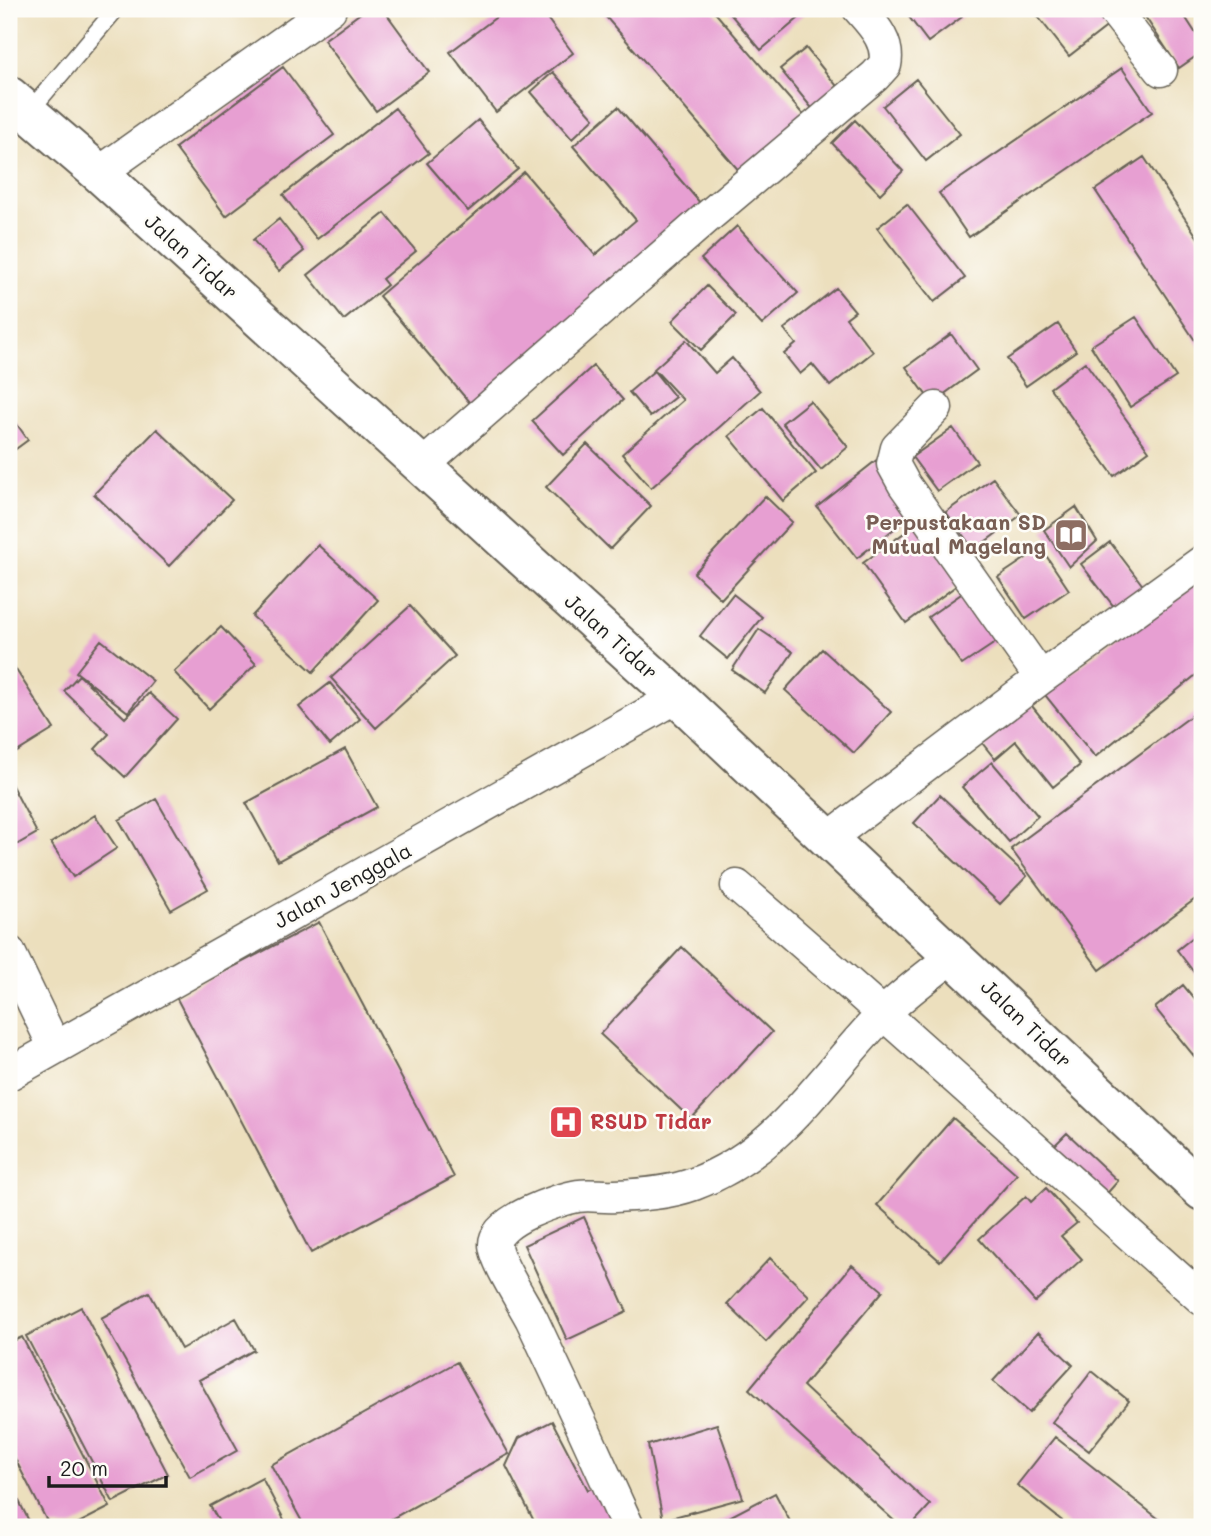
<svg xmlns="http://www.w3.org/2000/svg" width="1211" height="1536" viewBox="0 0 1211 1536" font-family="Mali,sans-serif">
	<rect width="100%" height="100%" fill="#fdfcf7"/>
	<filter id="ink" filterUnits="userSpaceOnUse"><feTurbulence type="fractalNoise" baseFrequency=".0143" numOctaves="2"/><feDisplacementMap in="SourceGraphic" scale="14" xChannelSelector="R" yChannelSelector="G"/><feConvolveMatrix kernelMatrix="1 2 1 2 8 2 1 2 1" color-interpolation-filters="sRGB"/></filter>
	<filter id="wash" filterUnits="userSpaceOnUse"><feTurbulence type="fractalNoise" baseFrequency=".00686" numOctaves="4" result="noise"/><feDisplacementMap in="SourceGraphic" scale="28" xChannelSelector="R" yChannelSelector="G"/><feGaussianBlur stdDeviation="1.57" result="paint"/><feColorMatrix in="noise" values="0 0 0 0 0 0 0 0 0 0 0 0 0 0 0 0 0 1.4 0 .05"/><feComposite in="paint" operator="in"/></filter>
	<g filter="url(#wash)">
		<rect width="100%" height="100%" fill="#ecdfbd"/>
		<g id="blocks">
			<path fill="#e79fd2" d="M366,9h17l46,63 -53,39 -52,-71z
				M507,9h33l33,44 -77,59 -46,-60z
				M599,9h113l94,109 -65,55z
				M726,9h36l4,5 7,-5h31l2,3 -45,38z
				M903,9h54l5,8 -34,25z
				M1032,9h65l12,16 -40,31z
				M1140,9h40l22,34v9l-23,16z
				M806,48l35,43 -26,21 -35,-43z
				M283,67l51,68 -108,81 -51,-68z
				M1122,68l30,44 -183,125 -30,-44z
				M553,72l41,46 -22,21 -41,-47z
				M916,79l44,55 -34,27 -43,-55z
				M618,107l89,104 -232,198 -96,-113 145,-124 71,83 41,-35 -63,-74z
				M395,108l34,45 -112,86 -34,-44z
				M478,120l40,49 -50,42 -41,-48z
				M855,120l48,51 -23,23 -48,-51z
				M1144,157l58,87v107l-107,-161z
				M907,204l58,74 -31,24 -57,-74z
				M385,213l31,38 -34,28 5,6 -43,35 -36,-45z
				M279,219l25,32 -25,20 -26,-31z
				M737,226l61,67 -36,32 -61,-66z
				M707,286l29,29 -35,35 -29,-29z
				M836,288l19,23 -9,7 27,34 -43,34 -18,-22 -12,10 -16,-20 12,-10 -12,-15z
				M1136,317l40,60 -46,30 -39,-61z
				M1058,324l18,27 -50,35 -19,-27z
				M951,334l26,36 -45,33 -26,-36z
				M686,340l29,33 17,-15 28,33 -109,97 -29,-34 61,-54 -29,-31z
				M1085,362l64,89 -35,25 -64,-88z
				M593,366l30,34 -60,55 -31,-34z
				M654,371l21,26 -25,20 -21,-25z
				M810,401l38,46 -27,23 -39,-47z
				M763,408l53,65 -33,28 -54,-65z
				M9,413l19,27 -19,14z
				M953,428l24,34 -40,29 -25,-34z
				M157,429l75,71 -63,66 -75,-72z
				M587,444l64,62 -41,43 -64,-62z
				M878,459l40,51 -61,48 -40,-51z
				M993,478l28,37 -47,35 -28,-38z
				M765,496l27,26 -71,77 -27,-26z
				M1076,507l21,34 -28,26 -25,-37z
				M922,520l42,60 -58,43 -43,-60z
				M1110,542l34,45 -29,21 -34,-44z
				M318,545l60,55 -65,72 -61,-56z
				M1041,548l28,42 -43,29 -28,-42z
				M1202,569v101l-107,87 -50,-62z
				M970,588l34,49 -42,28 -34,-48z
				M733,594l29,23 -34,42 -28,-23z
				M410,606l45,50 -79,72 -45,-50z
				M221,627l35,37 -47,45 -35,-37z
				M759,629l34,23 -28,41 -33,-23z
				M101,640l52,41 -25,31 -52,-40z
				M822,649l69,63 -37,41 -69,-63z
				M9,659l45,70 -42,26 -3,-5z
				M79,675l46,43 24,-25 28,26 -52,58 -30,-28 14,-15 -45,-43z
				M330,683l30,36 -30,26 -31,-38z
				M1023,695l57,70 -27,22 -37,-46 -21,18 -20,-25z
				M1202,708v186l-102,76 -89,-121z
				M345,749l32,58 -99,54 -32,-58z
				M992,762l46,54 -29,26 -47,-55z
				M9,780l28,53 -28,16z
				M940,795l87,81 -27,28 -86,-81z
				M156,799l52,90 -37,21 -52,-90z
				M95,815l22,33 -44,29 -22,-34z
				M319,922l135,255 -143,76 -135,-256z
				M1202,930v53l-25,-33z
				M682,947l90,85 -81,87 -91,-85z
				M1183,985l19,23v58l-47,-58z
				M953,1118l64,56 -77,87 -63,-56z
				M1067,1133l51,48 -16,18 -52,-49z
				M1046,1188l31,35 -16,13 21,23 -47,43 -56,-63 47,-43 5,6z
				M584,1217l43,95 -60,28 -43,-95z
				M770,1258l39,38 -43,46 -39,-38z
				M852,1265l31,26 -80,95 127,119 -20,22h-9l-152,-138z
				M149,1292l32,57 55,-31 18,32 -55,30 39,70 -48,27 -89,-159z
				M81,1307l87,167 -55,28 -87,-166z
				M1038,1332l35,33 -44,48 -36,-32z
				M22,1337l88,170 -39,20h-21l-41,-80v-104z
				M457,1362l52,92 -132,73h-72l-34,-62z
				M1092,1371l37,30 -40,50 -37,-29z
				M552,1421l36,69 14,-7 19,36 -14,8h-70l-31,-61 13,-28z
				M717,1424l26,74 -80,22 -15,-75z
				M1055,1437l114,90h-99l-53,-42z
				M262,1478l26,49h-66l-12,-21z
				M9,1481l23,46h-23z
				M775,1493l18,34h-83z"/>
		</g>
	</g>
	<g filter="url(#ink)">
		<use href="#blocks" fill-opacity="0" stroke="#656054" stroke-width="2"/>
		<g fill="none" stroke-linecap="round" stroke-linejoin="round">
			<g stroke="#656054" stroke-width="19">
				<path id="lane" d="M28,113l88,-104"/>
			</g>
			<g stroke="#656054" stroke-width="35">
				<path id="street" d="M1113,9l48,61
					M99,173l231,-164
					M936,408l-39,40 -4,16 11,20 137,194
					M422,466l283,-247 170,-143 10,-11c5,-23 -12,-40 -26,-56
					M829,838l212,-160 161,-116
					M737,886c158,135 310,275 465,413
					M9,952l46,96
					M9,1074l668,-377
					M628,1527c-31,-69 -63,-138 -96,-207 -8,-16 -37,-60 -37,-76 0,-24 64,-45 83,-48 12,-2 25,1 37,0 27,-1 54,-3 79,-12 87,-32 128,-108 190,-171 21,-21 47,-39 70,-58"/>
			</g>
			<g stroke="#656054" stroke-width="42">
				<path id="secondary" d="M9,96l90,77 578,524 525,494"/>
			</g>
			<use href="#lane" stroke="#fff" stroke-width="16"/>
			<use href="#street" stroke="#fff" stroke-width="32"/>
			<use href="#secondary" stroke="#fff" stroke-width="38"/>
		</g>
	</g>
	<defs>
		<g id="library-square" transform="scale(1.75)"><rect x="-9" y="-9" width="18" height="18" rx="4" fill="#8d6e63" stroke="#fdfcf7"/><path d="M-6-4Q-3-5.5-.7-3.5V5Q-3 3-6 4ZM6-4Q3-5.5 .7-3.5V5Q3 3 6 4Z" fill="#fff"/></g>
		<g id="hospital-square" transform="scale(1.75)"><rect x="-9" y="-9" width="18" height="18" rx="4" fill="#e0444e" stroke="#fdfcf7"/><path d="M-5-5h3v3.5h4V-5h3V5h-3V1.5h-4V5h-3Z" fill="#fff"/></g>
	</defs>
	<g fill-rule="evenodd">
		<use href="#library-square" x="1071" y="535"/>
		<use href="#hospital-square" x="566" y="1122"/>
	</g>
	<g text-anchor="middle" stroke-width="5" stroke-linejoin="round" paint-order="stroke">
		<g font-size="21" fill="#1c1c1c" stroke="#fdfcf7">
			<text transform="translate(191 257) rotate(42)" y="7">Jalan Tidar</text>
			<text transform="translate(611 637) rotate(42)" y="7">Jalan Tidar</text>
			<text transform="translate(343 886) rotate(-29)" y="7">Jalan Jenggala</text>
			<text transform="translate(1026 1024) rotate(44)" y="7">Jalan Tidar</text>
		</g>
		<g font-size="21" font-weight="bold" fill="#785e54" stroke="#fdfcf7" text-anchor="end">
			<text x="1046" y="530">Perpustakaan SD<tspan x="1046" dy="24">Mutual Magelang</tspan></text>
		</g>
		<g font-size="21" font-weight="bold" fill="#be3a42" stroke="#fdfcf7" text-anchor="start">
			<text x="590" y="1129">RSUD Tidar</text>
		</g>
	</g>
	<rect width="1211" height="1536" fill="none" stroke="#fdfcf7" stroke-width="35"/>
	<path d="M49 1476v10h117v-10" fill="none" stroke="#1c1c1c" stroke-width="3.5"/>
	<text x="60" y="1476" font-size="21" fill="#1c1c1c" stroke="#fdfcf7" stroke-width="5" paint-order="stroke">20 m</text>
</svg>
